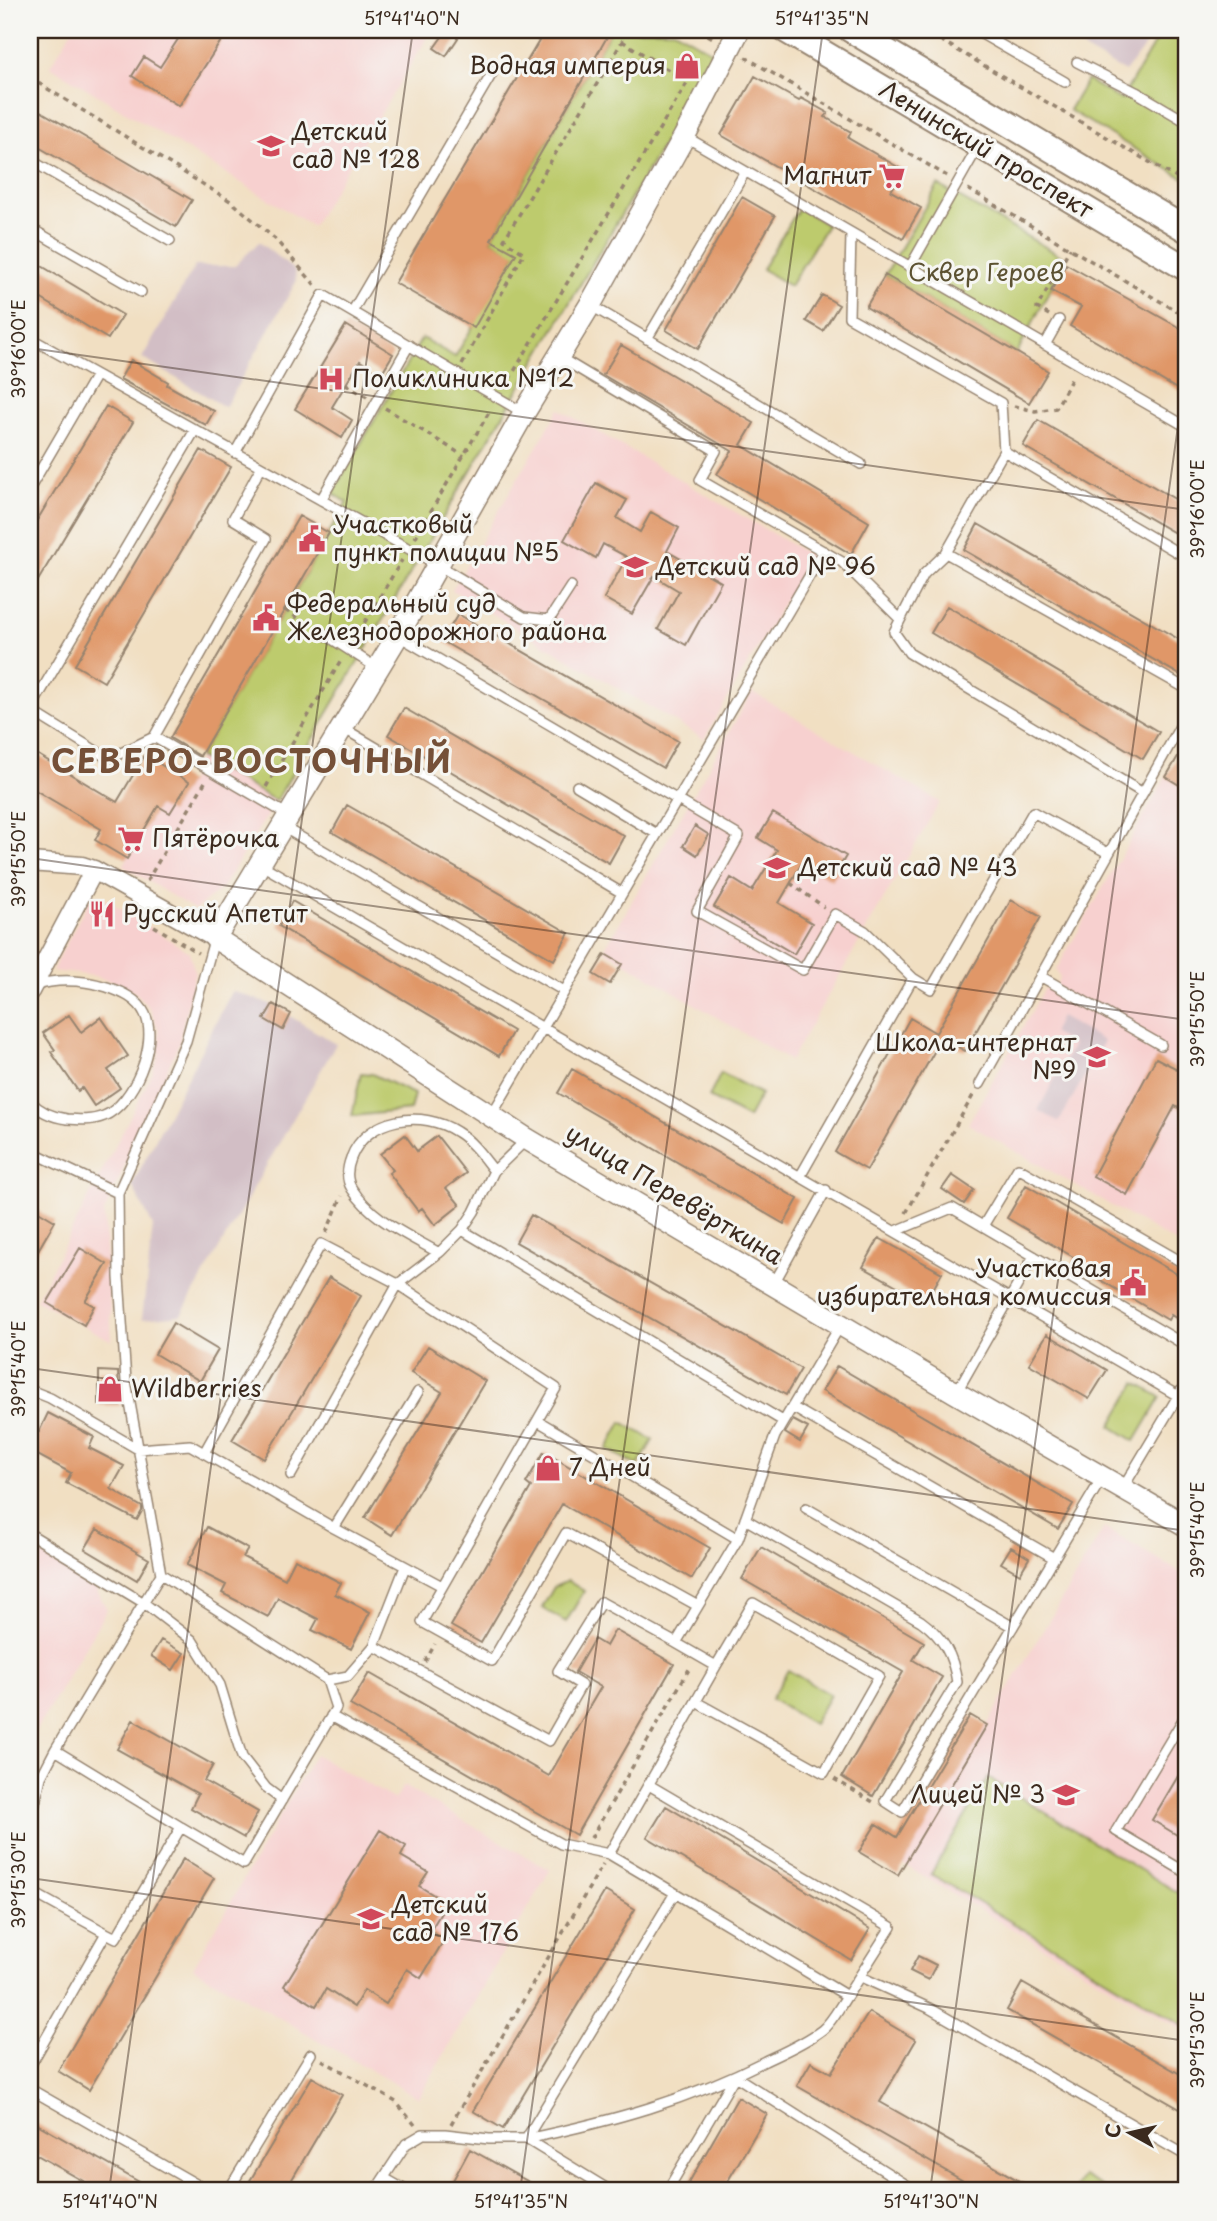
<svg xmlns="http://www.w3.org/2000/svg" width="1217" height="2221" viewBox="0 0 1217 2221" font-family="'Playpen Sans',sans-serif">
	<rect width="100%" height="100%" fill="#f6f6f2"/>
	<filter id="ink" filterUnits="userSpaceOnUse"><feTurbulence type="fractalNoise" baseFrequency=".0143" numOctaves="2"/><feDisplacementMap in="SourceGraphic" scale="14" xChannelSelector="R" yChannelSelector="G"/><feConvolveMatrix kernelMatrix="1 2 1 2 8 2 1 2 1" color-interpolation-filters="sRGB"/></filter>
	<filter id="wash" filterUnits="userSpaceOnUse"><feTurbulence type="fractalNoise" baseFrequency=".00686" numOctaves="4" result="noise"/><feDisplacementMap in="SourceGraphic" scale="28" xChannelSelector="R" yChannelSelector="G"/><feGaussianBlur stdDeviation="1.57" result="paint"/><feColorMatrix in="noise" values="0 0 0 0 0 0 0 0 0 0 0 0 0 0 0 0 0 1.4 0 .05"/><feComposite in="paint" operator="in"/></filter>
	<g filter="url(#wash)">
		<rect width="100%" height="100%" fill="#f1dfc2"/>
		<path fill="#f7d0cf" d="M72,30h360l-120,196 -262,-160z
			M559,409l252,147 -107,183 -252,-149z
			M752,692l188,110 -150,259 -186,-111z
			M199,757l77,44 -54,87 -27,22 -72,-44 35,-60 12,7 19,-31z
			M1187,775v474l-219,-125 77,-136 7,1 4,-4 4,-8 -4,-7 110,-193 15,9z
			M91,896h9l89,56 6,20 -16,71 -75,170 8,128 -76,-41 116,-226 7,-20v-23l-9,-22 -13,-15 -13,-8 -29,-10 -43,-5z
			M1104,1528l83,48v456l-283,-167z
			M30,1547l64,39 13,23 -77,132z
			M315,1754l80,46 8,-14 147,84 -131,228 -226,-130z"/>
		<path fill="#d2bec5" d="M1049,30h108l-32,42z
			M259,242l36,29 1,11 -71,125 -83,-49 53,-92h40z
			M232,991l38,13 66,40 -155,271 -39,4 11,-93 -21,-41z
			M1060,1017l44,24 -45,81 -21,-12 35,-65 -21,-12z"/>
		<path fill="#bdcb6d" stroke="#7c7a46" stroke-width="2" d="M611,30h63l42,24 -440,747 -77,-44 148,-255 -15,-9 90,-155 33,19 60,-102 -24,-15z
			M1162,30h25v150l-118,-70 18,-30 34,20z
			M938,185l128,74 -49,94 -132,-78z
			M799,208l28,17 -37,61 -28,-17z
			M361,1073l11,1 42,20 -4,16 -58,6z
			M721,1073l40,21 -13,24 -39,-21z
			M1136,1383l25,14 -26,44 -24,-15z
			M622,1422l31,18 -15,26 -31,-17z
			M568,1581l16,10 -18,31 -24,-14 12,-21z
			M788,1670l42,25 -17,29 -42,-25z
			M988,1778l199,120v129l-256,-153z
			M1083,2176l18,10 -3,5h-24z"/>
		<g id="blocks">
			<path fill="#e09767" d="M184,30h44l-49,76 -47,-30 12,-19 16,10z
				M447,30l11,8 -12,18 -12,-8z
				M520,30h91l-120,210 25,14 -42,74 -79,-45 144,-242z
				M755,76l44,25 2,-3 27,15 -3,4 26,15 -3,6 55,32 -12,21 30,17 -18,31 -182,-104z
				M30,105l162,95 -16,27 -146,-85z
				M742,197l33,19 -77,133 -32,-19z
				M30,259l93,56 -15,24 -78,-47z
				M1066,264l121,68v63l-117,-69 11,-19 -30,-16z
				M885,275l163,96 -19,32 -163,-96z
				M822,295l17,10 -16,26 -17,-10z
				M346,325l47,29 -12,20 -21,-13 -28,46 20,13 -10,18 -47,-29z
				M621,345l133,78 -13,22 128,77 -18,32 -134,-80 15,-23 -129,-76z
				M131,360l37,22 -1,3 47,26 -8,14 -86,-46z
				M106,406l27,16 -103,172v-62z
				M1038,420l149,86v34l-164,-94z
				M201,450l30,17 -127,215 -29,-17z
				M596,483l31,17 -10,18 23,14 11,-20 28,16 -12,23 54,31 -35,63 -28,-16 21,-38 -25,-15 -22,38 -28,-16 23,-41 -24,-13 -7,14 -32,-18z
				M299,516l30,17 -129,223 -30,-18z
				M978,524l209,120v35l-223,-129z
				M947,606l212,126 -16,27 -212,-126z
				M458,614l220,127 -15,27 -221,-127z
				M404,708l220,128 -15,27 -221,-128z
				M1187,741v34l-6,11 -15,-9z
				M30,750l87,52 28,-47 44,27 -19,31 -12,-7 -31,53 -32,-19 6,-11 -71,-42z
				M347,805l222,128 -15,27 -222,-128z
				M773,813l73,43 -14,24 -30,-17 -23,40 33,20 -18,31 -80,-47 17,-29 21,13 25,-41 -19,-12z
				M695,826l14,9 -12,20 -14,-9z
				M1011,900l30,17 -76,134 -23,-13 -75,132 -32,-18 75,-134 26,15z
				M292,901l221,130 -14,25 -220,-130z
				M605,954l17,10 -12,20 -17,-10z
				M273,1004l18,10 -8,16 -19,-11z
				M69,1015l12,17 20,-15 27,39 -20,14 12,18 -26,18 -12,-18 -4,3 -27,-39 4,-2 -12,-17z
				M1156,1058l31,16v38l-12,-6 -48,89 -34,-19z
				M572,1069l226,130 -14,25 -226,-131z
				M405,1135l12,16 20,-15 29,37 -20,15 14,17 -25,20 -13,-17 -4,3 -29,-38 4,-3 -13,-16z
				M952,1175l22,15 -10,14 -22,-15z
				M1026,1185l161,95v45l-16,-10 -3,5 -49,-29 -47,-28 3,-5 -68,-40z
				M30,1206l25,15 -25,43z
				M531,1215l270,154 -15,26 -270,-153z
				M879,1238l63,35 -16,29 -63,-35z
				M80,1248l27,16 -22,37 9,5 -10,19 -37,-22z
				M329,1277l32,19 -97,163 -32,-19z
				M173,1323l45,27 -18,31 -45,-27z
				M1047,1334l60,36 -18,29 -60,-35z
				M428,1346l57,35 -93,154 -27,-17 77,-126 -31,-19z
				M837,1366l236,138 -15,25 -236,-138z
				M99,1371l19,1 2,34 -21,-1z
				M48,1413l46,24 -5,11 35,18 -13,23 31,18v4l-5,9 -71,-37 5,-10 -41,-22v-23l9,4z
				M793,1420l15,8 -8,14 -15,-9z
				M544,1452l166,96 -18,31 -130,-75 -81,139 -30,-17 80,-139 -5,-4z
				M207,1527l41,22 -5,8 42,22 10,-20 46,24 -6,11 35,18 -19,37 -39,-19 6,-11 -40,-21 -10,19 -46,-24 4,-8 -39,-20z
				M97,1529l52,30 -12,21 -52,-31z
				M761,1547l163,95 -11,18 29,17 -69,119 -31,-19 61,-105 -161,-93z
				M1011,1547l18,11 -9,16 -19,-11z
				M615,1630l59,34 -98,171 -226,-130 19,-32 180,103 52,-89 -26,-15 19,-33 12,7z
				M161,1640l23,13 -11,17 -22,-14z
				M970,1715l17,10 -89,150 -39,-23 17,-28 21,13z
				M133,1720l80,45 -9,16 54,31 -14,26 -53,-30 7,-14 -81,-45z
				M1187,1761v80l-35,-21z
				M666,1806l204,123 -19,31 -204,-123z
				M380,1830l26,16 -5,10 27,16 -9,14 28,17 -17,28 14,9 -23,38 -14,-9 -21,35 -22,-14 -10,17 -28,-18 -10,17 -32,-20z
				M183,1859l31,19 -125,212 -31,-19z
				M605,1891l30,18 -132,220 -30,-18z
				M918,1956l18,9 -8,15 -18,-9z
				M1022,1983l165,95v35l-180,-103z
				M869,2012l47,28 -36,62 157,89h-56l-184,-105 14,-24 20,11z
				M312,2077l30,18 -57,96h-25l-12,-7z
				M738,2097l29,17 -45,77h-38z
				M30,2120l125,71h-54l-71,-40z
				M470,2149l75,42h-77l-16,-9z"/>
		</g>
	</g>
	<g filter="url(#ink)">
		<use href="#blocks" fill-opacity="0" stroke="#968470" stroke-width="2"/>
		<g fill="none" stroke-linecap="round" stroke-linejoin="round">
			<g stroke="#968470" stroke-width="12">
				<path id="service" d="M975,30l90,52
					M30,39l5,-9
					M1077,62l59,30 51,30
					M494,70l-142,242 172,101
					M686,137l501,290
					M30,160l140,81
					M30,228l111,64
					M851,234l-2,83 152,86 3,48 183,107
					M910,267l68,-120
					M590,305l271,159
					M30,338l408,227 86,52 25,3 22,-34
					M647,339l98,-167
					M1045,345l14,-25
					M559,357l157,94 -16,29 142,82 58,57
					M195,430l-165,280 79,49 45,-22 134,78
					M1004,451l-58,102 -22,21 -30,58 15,21 234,140
					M235,453l88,-158 29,17
					M30,488l66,-113
					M321,500l88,-155
					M946,553l241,136
					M321,632l56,36
					M399,636l340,200 -42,75 106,59 32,-56 30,17 48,47
					M343,728l279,165
					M154,737l112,-198 -33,-20 28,-52
					M577,786l80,48
					M283,827l281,164
					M260,864l927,537
					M214,940l-28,101 -68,152 1,84 7,104 35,193 166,106 21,-4 26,-30
					M1040,976l121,69
					M980,1084l207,-370
					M30,1101c10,11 22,16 37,18 12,1 25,2 37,-3 29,-12 55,-72 41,-102 -7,-15 -23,-22 -38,-27 -24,-7 -49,-9 -73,-1
					M491,1116l333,-565
					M527,1139l-33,32 -20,41 -12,18 -22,22 -42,32 158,104 -134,234 70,39 74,-128 132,73
					M30,1151l88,42
					M801,1175l112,-197 18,11 102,-177 75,41
					M983,1226l35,-58 169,97
					M462,1230l321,191
					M896,1231l56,-23 235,138
					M439,1253c-31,-18 -67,-33 -87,-64 -6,-9 -5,-21 -1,-31 15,-41 72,-49 106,-26 15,9 26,25 37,39
					M773,1285l53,-95
					M30,1390l20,8 88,51 52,-4 144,83
					M418,1392l-84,136 108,58
					M956,1393l78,-137
					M792,1407l262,151
					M538,1421l200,118
					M204,1453l117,-209 77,40 -107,191
					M1123,1488l64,-107
					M806,1508l207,119
					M745,1519l176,102c22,16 32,34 36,61l-72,119 17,11 200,-334
					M30,1534l114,69 48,37 28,45 22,72 24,31 16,12
					M405,1567l-31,79 175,95 32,-56 -23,-14 43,-69 75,41
					M696,1702l128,71 55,-97 -126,-73 -37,63
					M1187,1713l-71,118 71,42
					M331,1716l230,128 48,10 66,39
					M30,1825l11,-48 14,-27
					M181,1827l63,37 92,-156 -9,-28
					M609,1854l107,-188 -40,-23 62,-104 37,-103 65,-110
					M30,1891l76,42
					M861,1977l68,31 258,148
					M30,2066l76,-133 10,5 65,-111 -126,-77 106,-176
					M30,2089l178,102
					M526,2139l149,-246 172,103 44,-69 -242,-142
					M526,2139c86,-18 160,-38 239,-78 19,-9 40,-18 57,-31 10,-8 18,-24 25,-34
					M384,2178l23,13
					M228,2191l83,-137
					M375,2191l31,-47 17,-10h22l44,5h37l85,52
					M667,2191l68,-115 181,115"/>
			</g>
			<g stroke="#968470" stroke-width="21">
				<path id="minor" d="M30,862l52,4 12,4 121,68
					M30,991l64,-121"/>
			</g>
			<g stroke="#968470" stroke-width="24">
				<path id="tertiary" d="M739,30l-55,107 -94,168 -66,108 -126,222 -183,303 312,201 429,254 231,133"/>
			</g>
			<g stroke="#968470" stroke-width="28">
				<path id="secondary" d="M785,30l402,239
					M851,30l336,200"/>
			</g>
			<path stroke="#968470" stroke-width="3.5" stroke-dasharray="5 5" stroke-linecap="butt" d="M699,30l16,9
				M923,30l264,154
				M622,41l66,41
				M745,57l202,119
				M30,78l202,124 43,37 40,46
				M968,189l219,128
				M1049,315l-12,-7 33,-60
				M462,365l62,-112 -20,-13 125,-210
				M346,384l21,13
				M504,388l189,-315
				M1014,406l21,5 21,-3 17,-32
				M385,408l79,48
				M415,538l76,-129
				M285,610l25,16
				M354,640l48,-80
				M266,787l76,-128
				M147,881l58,-99
				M790,883l34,24
				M154,926l44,27
				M906,1213l69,-121
				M326,1233l16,-37
				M425,1662l10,-18
				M834,1779l39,23
				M591,1838l100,-172
				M322,2060l74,42 19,23
				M451,2124l152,-260"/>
			<use href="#service" stroke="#fff" stroke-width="9"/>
			<use href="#minor" stroke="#fff" stroke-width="18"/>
			<use href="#tertiary" stroke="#fff" stroke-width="21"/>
			<use href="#secondary" stroke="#fff" stroke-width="24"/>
		</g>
	</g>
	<path fill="none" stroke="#3b2a1e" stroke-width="2" stroke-opacity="0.45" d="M30,348l1157,162M30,858l1157,162M30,1368l1157,163M30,1878l1157,163M109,2191l304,-2161M520,2191l303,-2161M930,2191l257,-1829"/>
	<defs>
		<g id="shop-bare" transform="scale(2.1)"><path d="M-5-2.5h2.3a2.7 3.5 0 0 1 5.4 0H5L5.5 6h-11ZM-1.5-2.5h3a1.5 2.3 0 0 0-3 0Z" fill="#d1495b" stroke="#f6f6f2" stroke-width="2.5" paint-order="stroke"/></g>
		<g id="school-bare" transform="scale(2.1)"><path d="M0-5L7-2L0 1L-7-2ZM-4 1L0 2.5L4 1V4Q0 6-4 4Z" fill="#d1495b" stroke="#f6f6f2" stroke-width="2.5" paint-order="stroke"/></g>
		<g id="supermarket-bare" transform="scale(2.1)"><path d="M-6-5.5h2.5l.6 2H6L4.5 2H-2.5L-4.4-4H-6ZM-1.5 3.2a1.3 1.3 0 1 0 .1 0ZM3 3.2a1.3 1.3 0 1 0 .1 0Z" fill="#d1495b" stroke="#f6f6f2" stroke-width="2.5" paint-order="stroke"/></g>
		<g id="hospital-bare" transform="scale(2.1)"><path d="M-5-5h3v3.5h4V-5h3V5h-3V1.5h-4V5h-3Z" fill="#d1495b" stroke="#f6f6f2" stroke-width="2.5" paint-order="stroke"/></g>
		<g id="civic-bare" transform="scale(2.1)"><path d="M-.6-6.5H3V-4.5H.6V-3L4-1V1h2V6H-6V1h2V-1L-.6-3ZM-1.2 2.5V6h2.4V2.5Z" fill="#d1495b" stroke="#f6f6f2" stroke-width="2.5" paint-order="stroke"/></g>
		<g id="restaurant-bare" transform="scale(2.1)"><path d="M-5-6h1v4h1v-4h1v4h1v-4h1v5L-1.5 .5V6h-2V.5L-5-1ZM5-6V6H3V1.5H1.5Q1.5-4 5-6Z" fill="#d1495b" stroke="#f6f6f2" stroke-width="2.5" paint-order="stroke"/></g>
	</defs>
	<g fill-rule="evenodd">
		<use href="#shop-bare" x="687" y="66"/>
		<use href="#school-bare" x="271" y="146"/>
		<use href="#supermarket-bare" x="892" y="176"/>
		<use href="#hospital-bare" x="331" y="379"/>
		<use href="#civic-bare" x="312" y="539"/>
		<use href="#school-bare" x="635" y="567"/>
		<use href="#civic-bare" x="266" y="618"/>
		<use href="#supermarket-bare" x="131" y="839"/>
		<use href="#school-bare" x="777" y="868"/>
		<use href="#restaurant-bare" x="102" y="914"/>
		<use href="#school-bare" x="1097" y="1057"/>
		<use href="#civic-bare" x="1133" y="1283"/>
		<use href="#shop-bare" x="110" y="1389"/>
		<use href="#shop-bare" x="548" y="1468"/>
		<use href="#school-bare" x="1066" y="1795"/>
		<use href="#school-bare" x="371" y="1919"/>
	</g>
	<g text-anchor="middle" stroke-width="6" stroke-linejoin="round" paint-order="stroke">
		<g font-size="24" fill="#3b2a1e" stroke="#f6f6f2" text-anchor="start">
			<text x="666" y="74" text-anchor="end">Водная империя</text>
			<text x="292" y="140">Детский<tspan x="292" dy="28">сад № 128</tspan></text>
			<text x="871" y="184" text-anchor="end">Магнит</text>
			<text x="352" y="387">Поликлиника №12</text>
			<text x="333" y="533">Участковый<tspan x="333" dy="28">пункт полиции №5</tspan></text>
			<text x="656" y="575">Детский сад № 96</text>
			<text x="287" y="612">Федеральный суд<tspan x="287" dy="28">Железнодорожного района</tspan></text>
			<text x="152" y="847">Пятёрочка</text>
			<text x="798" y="876">Детский сад № 43</text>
			<text x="123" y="922">Русский Апетит</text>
			<text x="1076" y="1051" text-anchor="end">Школа-интернат<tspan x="1076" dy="28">№9</tspan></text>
			<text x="1112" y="1277" text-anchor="end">Участковая<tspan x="1112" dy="28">избирательная комиссия</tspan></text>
			<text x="131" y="1397">Wildberries</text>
			<text x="569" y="1476">7 Дней</text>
			<text x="1045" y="1803" text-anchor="end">Лицей № 3</text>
			<text x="392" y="1913">Детский<tspan x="392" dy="28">сад № 176</tspan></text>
		</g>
		<g font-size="24" fill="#3b2a1e" stroke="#f6f6f2">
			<text transform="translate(986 150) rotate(31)" y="8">Ленинский проспект</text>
			<text transform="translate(674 1195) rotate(31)" y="8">улица Перевёрткина</text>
		</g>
		<g font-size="24" fill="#5c5232" stroke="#f6f6f2">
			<text x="986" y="281">Сквер Героев</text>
		</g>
		<g font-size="32" font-weight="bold" letter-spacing="2" fill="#755038" stroke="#f6f6f2">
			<text x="252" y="773">СЕВЕРО-ВОСТОЧНЫЙ</text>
		</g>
	</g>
	<rect width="1217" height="2221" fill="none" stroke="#f6f6f2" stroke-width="77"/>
	<g transform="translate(1130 2133) rotate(278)" stroke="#f6f6f2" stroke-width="5" paint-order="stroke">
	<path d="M0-5L12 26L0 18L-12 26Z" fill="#3b2a1e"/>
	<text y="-10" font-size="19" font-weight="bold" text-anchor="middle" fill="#3b2a1e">С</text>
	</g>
	<rect x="38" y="38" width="1140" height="2144" fill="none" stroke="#3b2a1e" stroke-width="2.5"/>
	<g font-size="18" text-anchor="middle" fill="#3b2a1e">
		<text x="412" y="25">51°41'40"N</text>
		<text x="822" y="25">51°41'35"N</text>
		<text transform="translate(19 349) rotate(-90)" y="6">39°16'00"E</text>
		<text transform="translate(1198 509) rotate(-90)" y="6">39°16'00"E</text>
		<text transform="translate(19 859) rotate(-90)" y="6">39°15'50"E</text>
		<text transform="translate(1198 1019) rotate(-90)" y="6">39°15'50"E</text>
		<text transform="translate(19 1369) rotate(-90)" y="6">39°15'40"E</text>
		<text transform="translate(1198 1530) rotate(-90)" y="6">39°15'40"E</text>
		<text transform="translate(19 1880) rotate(-90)" y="6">39°15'30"E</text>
		<text transform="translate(1198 2040) rotate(-90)" y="6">39°15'30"E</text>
		<text x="110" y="2208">51°41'40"N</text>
		<text x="521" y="2208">51°41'35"N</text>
		<text x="931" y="2208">51°41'30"N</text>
	</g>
</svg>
